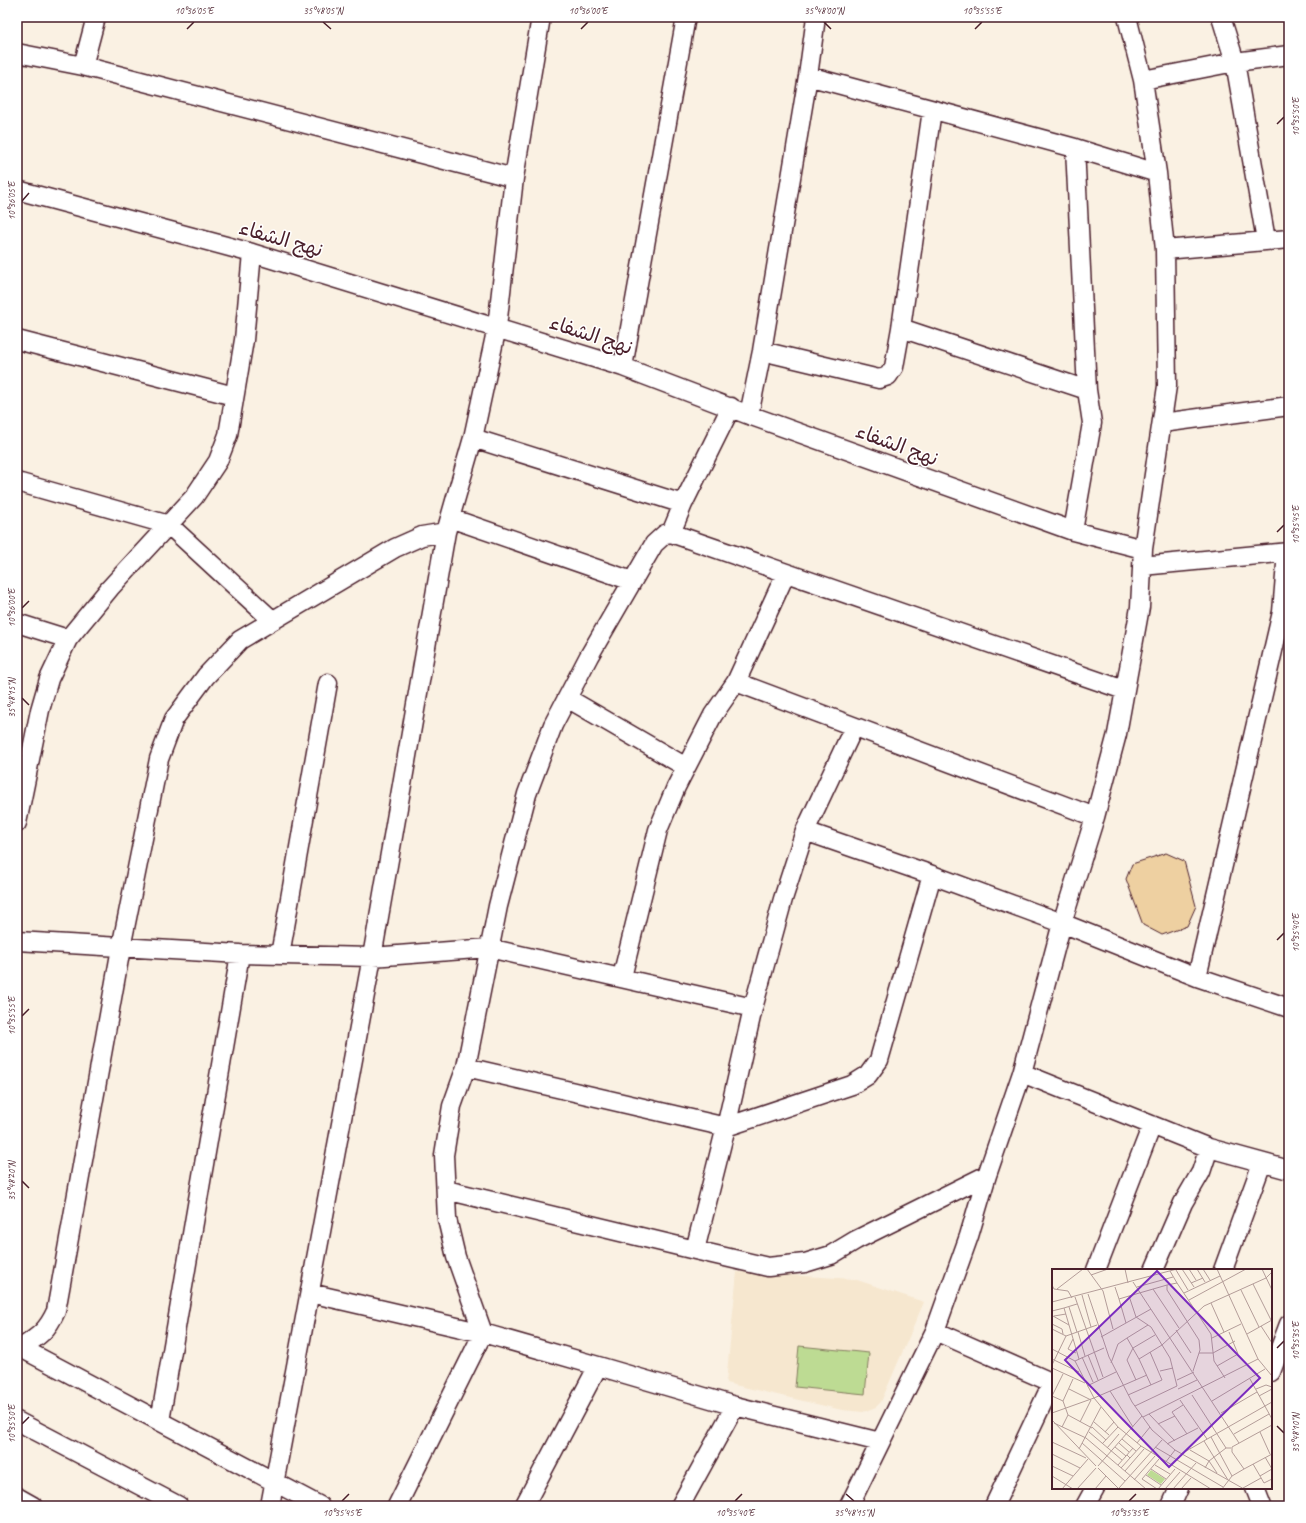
<svg xmlns="http://www.w3.org/2000/svg" width="1306" height="1523" font-family="Caveat,'Playpen Sans Arabic',sans-serif">
<rect width="100%" height="100%" fill="#faf1e3"/>
<filter id="ink" filterUnits="userSpaceOnUse"><feTurbulence type="fractalNoise" baseFrequency=".025" numOctaves="2"/><feDisplacementMap in="SourceGraphic" scale="8" xChannelSelector="R" yChannelSelector="G"/><feConvolveMatrix kernelMatrix="1 2 1 2 8 2 1 2 1" color-interpolation-filters="sRGB"/></filter>
<g filter="url(#ink)">
<path fill="#f6e7cf" d="M737,1272L854,1279L924,1302L881,1402L876,1407L863,1412L842,1410L726,1383Z"/>
<path fill="#bddb93" stroke="#847d5f" d="M799,1346L869,1353L865,1394L795,1387Z"/>
<path fill="#eed0a1" stroke="#4a1f2b" d="M1166,853L1184,861L1196,906L1187,926L1162,935L1143,925L1126,879L1132,864Z"/>
<g fill="none" stroke-linecap="round" stroke-linejoin="round">
<defs>
<path id="minor" d="M1221,17L1235,62L1266,240
M17,53L83,66L514,178
M83,66L96,17
M808,76L1075,148L1157,173
M1143,80L1235,62L1289,55
M17,190L252,253L623,367L749,415L1073,531L1143,549
M1165,250L1289,239
M901,328L1087,390
M17,340L234,396
M762,351L879,379L888,376L894,367L901,328L932,110
M623,367L686,17
M749,415L762,351L808,76L816,17
M1162,423L1289,406
M473,438L683,504
M17,482L169,525L272,620
M450,518L632,581
M1073,531L1092,423L1087,390L1075,148
M671,533L683,504L731,407
M1142,566L1289,552
M17,623L68,639
M736,682L786,573
M567,698L686,767
M17,823L40,710L49,679L68,639L110,588L194,497L218,461L228,435L244,340L252,253
M805,831L932,875L1062,923L1197,977L1289,1008
M17,941L240,954L372,957L489,948L753,1008L726,1127L695,1250L768,1267L805,1263L831,1255L856,1240L987,1175
M280,955L328,683
M622,977L658,830L676,787L713,715L736,682L1095,817
M1197,977L1282,612L1287,552
M753,1008L783,899L805,831L854,727
M466,1067L726,1127L852,1085L868,1075L879,1060L932,875
M1022,1073L1209,1148L1289,1170
M446,1190L695,1250
M1096,1270L1152,1125
M1154,1270L1183,1203L1201,1172L1209,1148
M1223,1270L1262,1163
M310,1293L483,1333L598,1366
M935,1331L1053,1383
M1271,1372L1289,1324
M17,1421L179,1506
M160,1421L240,954
M1255,1488L1262,1506
M17,1497L33,1506
M270,1506L372,957L446,532L473,438L497,327L514,178L541,17
M320,1506L21,1348C39,1336 47,1331 56,1311L121,948L159,759L174,719L206,676L240,640L395,548L422,536L446,532
M397,1506L483,1333L456,1257L447,1219L444,1155L452,1106L466,1067L498,906L527,794L553,725L589,656L654,544L665,534L671,533L1124,690
M524,1506L598,1366L735,1406L880,1442
M680,1506L735,1406
M849,1506L935,1331L969,1236L987,1175L1022,1073L1062,923L1095,817L1117,734L1140,607L1143,549L1167,386L1165,250L1157,173L1143,80L1127,17
M994,1506L1053,1381
M1085,1506L1095,1488
M1171,1506L1179,1488"/>
</defs>
<use href="#minor" stroke="#4a1f2b" stroke-width="21"/>
<use href="#minor" stroke="#fff" stroke-width="18"/>
</g>
</g>
<path fill="none" stroke="#4a1f2b" stroke-width="1.5" d="M323,22L331,29M824,22L831,29M187,29L194,22M581,29L588,22M975,29L982,22M1277,124L1284,117M22,201L29,193M1277,532L1284,525M22,608L29,601M22,698L29,705M1277,940L1284,933M22,1016L29,1009M22,1181L29,1188M1277,1348L1284,1341M22,1424L29,1417M1277,1426L1284,1433M846,1494L854,1501M342,1501L349,1494M735,1501L742,1494M1129,1501L1136,1494"/>
<g text-anchor="middle" dominant-baseline="central" stroke-width="3" stroke-linejoin="round" paint-order="stroke">
<g font-size="20" fill="#4a1f2b" stroke="#fff">
<text transform="translate(281 239) rotate(16)">نهج الشفاء</text>
<text transform="translate(591 335) rotate(18)">نهج الشفاء</text>
<text transform="translate(897 445) rotate(20)">نهج الشفاء</text>
</g>
</g>
<g transform="translate(1052 1269)">
<rect width="220" height="220" fill="#faf1e3"/>
<path d="M99,201L113,210L109,215L95,206Z" fill="#bddb93"/>
<path fill="none" stroke="#b49d99" stroke-width="1" d="M35,0L51,22L61,60M73,0L76,14M130,0L142,18M137,0L144,11M145,0L153,13M151,0L158,11M165,0L206,90L220,107M210,0L220,21M124,1L136,21M39,6L56,0M81,13L187,174M125,14L159,65L162,92L173,109M139,14L151,9M201,15L219,51M0,16L2,20L16,22L20,29M115,16L125,14L118,2M63,18L67,30M85,18L121,8M5,20L31,0M101,20L127,59M189,21L207,58M132,24L168,7M36,25L57,88L80,133L100,161L123,181L192,220M30,26L39,58M77,27L115,16V21L147,71L148,81L141,102M23,28L51,108M137,31L194,0M0,33L125,0M159,34L172,63M17,38L25,63M12,39L25,35M0,42L12,39L27,90M1,47L17,56M2,47L14,45M74,54L99,40M0,55L10,60L11,65M209,57L220,74M0,60L14,67L0,96M124,61L139,84M26,63L33,87M195,65L220,51M14,67L45,56M49,68L74,54L67,30L77,27L84,48L99,58L118,89L125,117L83,137M75,69L96,56M160,69L189,55M21,70L16,80L24,84M52,79L23,92L42,129L66,158L89,177L159,220M0,80L23,92M147,84H161L183,72M36,86L46,111M30,88L41,113M0,90L27,103M87,90L99,116M59,94L66,75L75,69L87,90L110,76L152,37L214,9L220,3M165,97L186,85L177,63M0,99L33,114M108,102L121,99M198,110L220,150M84,111L75,91L81,79L103,66M125,111L142,103M35,117L64,103M17,120L39,131L28,153M126,120L145,111M204,120L214,116L220,118M58,122L81,158M76,126L110,111L98,83M140,126L174,179M0,127L11,105M0,127L11,132M207,127L220,120M128,131L155,170M160,132L213,100M131,136L120,143L135,165M0,144L42,129L95,106M169,144L205,123M97,145L123,172M16,146L11,132L21,110M91,148L206,90M0,151L44,197M42,153L57,166M2,154L34,169L94,220M106,155L123,147M10,158L16,146L40,159M40,158L54,171M37,163L70,191M53,163L62,153M208,163L218,185M182,165L217,145M159,168L180,207M70,170L84,182M152,172L176,211M0,173L34,189M30,174L73,212M67,174L77,183M85,174L98,158M50,175L66,158M115,175L146,159M63,178L74,187M103,178L171,218M55,179L67,165M27,180L49,138M138,181L157,192L153,199M0,185L28,199M129,185L220,133M75,186L78,189L89,177M213,188L220,200M113,194L123,181M201,195L208,207M66,196L81,179M103,196L118,205M0,197L21,207M46,197L90,147M46,199L67,220M69,199L78,189M99,200L114,210M192,200L220,185M220,200L208,207L212,214L220,210M73,202L92,180M165,204L157,192L174,179H179M94,206L109,216M0,207L21,220M82,211L103,187M67,219L110,171M191,219L209,209M10,220L36,190M25,220L44,199M43,220L54,207M105,220L90,210L107,190M106,220L123,200M113,220L128,203M121,220L144,194M129,220L139,209M170,220L180,207L192,200L180,183V178L220,156"/>
<path fill="#7b2cbf" fill-opacity="0.15" stroke="#7b2cbf" stroke-width="2" d="M105,2L208,109L117,198L13,91Z"/>
<rect width="220" height="220" fill="none" stroke="#4a1f2b" stroke-width="2"/>
</g>
<rect width="1306" height="1523" fill="none" stroke="#fff" stroke-width="44"/>
<rect x="22" y="22" width="1262" height="1479" fill="none" stroke="#4a1f2b" stroke-width="1.5"/>
<g font-size="10" text-anchor="middle" fill="#4a1f2b">
<text x="194" y="14">10°36'05"E</text>
<text x="323" y="14">35°48'05"N</text>
<text x="588" y="14">10°36'00"E</text>
<text x="824" y="14">35°48'00"N</text>
<text x="982" y="14">10°35'55"E</text>
<text transform="translate(1295 117) rotate(-90)" y="4">10°35'50"E</text>
<text transform="translate(11 201) rotate(-90)" y="4">10°36'05"E</text>
<text transform="translate(1295 525) rotate(-90)" y="4">10°35'45"E</text>
<text transform="translate(11 608) rotate(-90)" y="4">10°36'00"E</text>
<text transform="translate(11 698) rotate(-90)" y="4">35°48'15"N</text>
<text transform="translate(1295 933) rotate(-90)" y="4">10°35'40"E</text>
<text transform="translate(11 1016) rotate(-90)" y="4">10°35'55"E</text>
<text transform="translate(11 1181) rotate(-90)" y="4">35°48'20"N</text>
<text transform="translate(1295 1341) rotate(-90)" y="4">10°35'35"E</text>
<text transform="translate(11 1424) rotate(-90)" y="4">10°35'50"E</text>
<text transform="translate(1295 1433) rotate(-90)" y="4">35°48'10"N</text>
<text x="342" y="1516">10°35'45"E</text>
<text x="735" y="1516">10°35'40"E</text>
<text x="854" y="1516">35°48'15"N</text>
<text x="1129" y="1516">10°35'35"E</text>
</g>
</svg>
